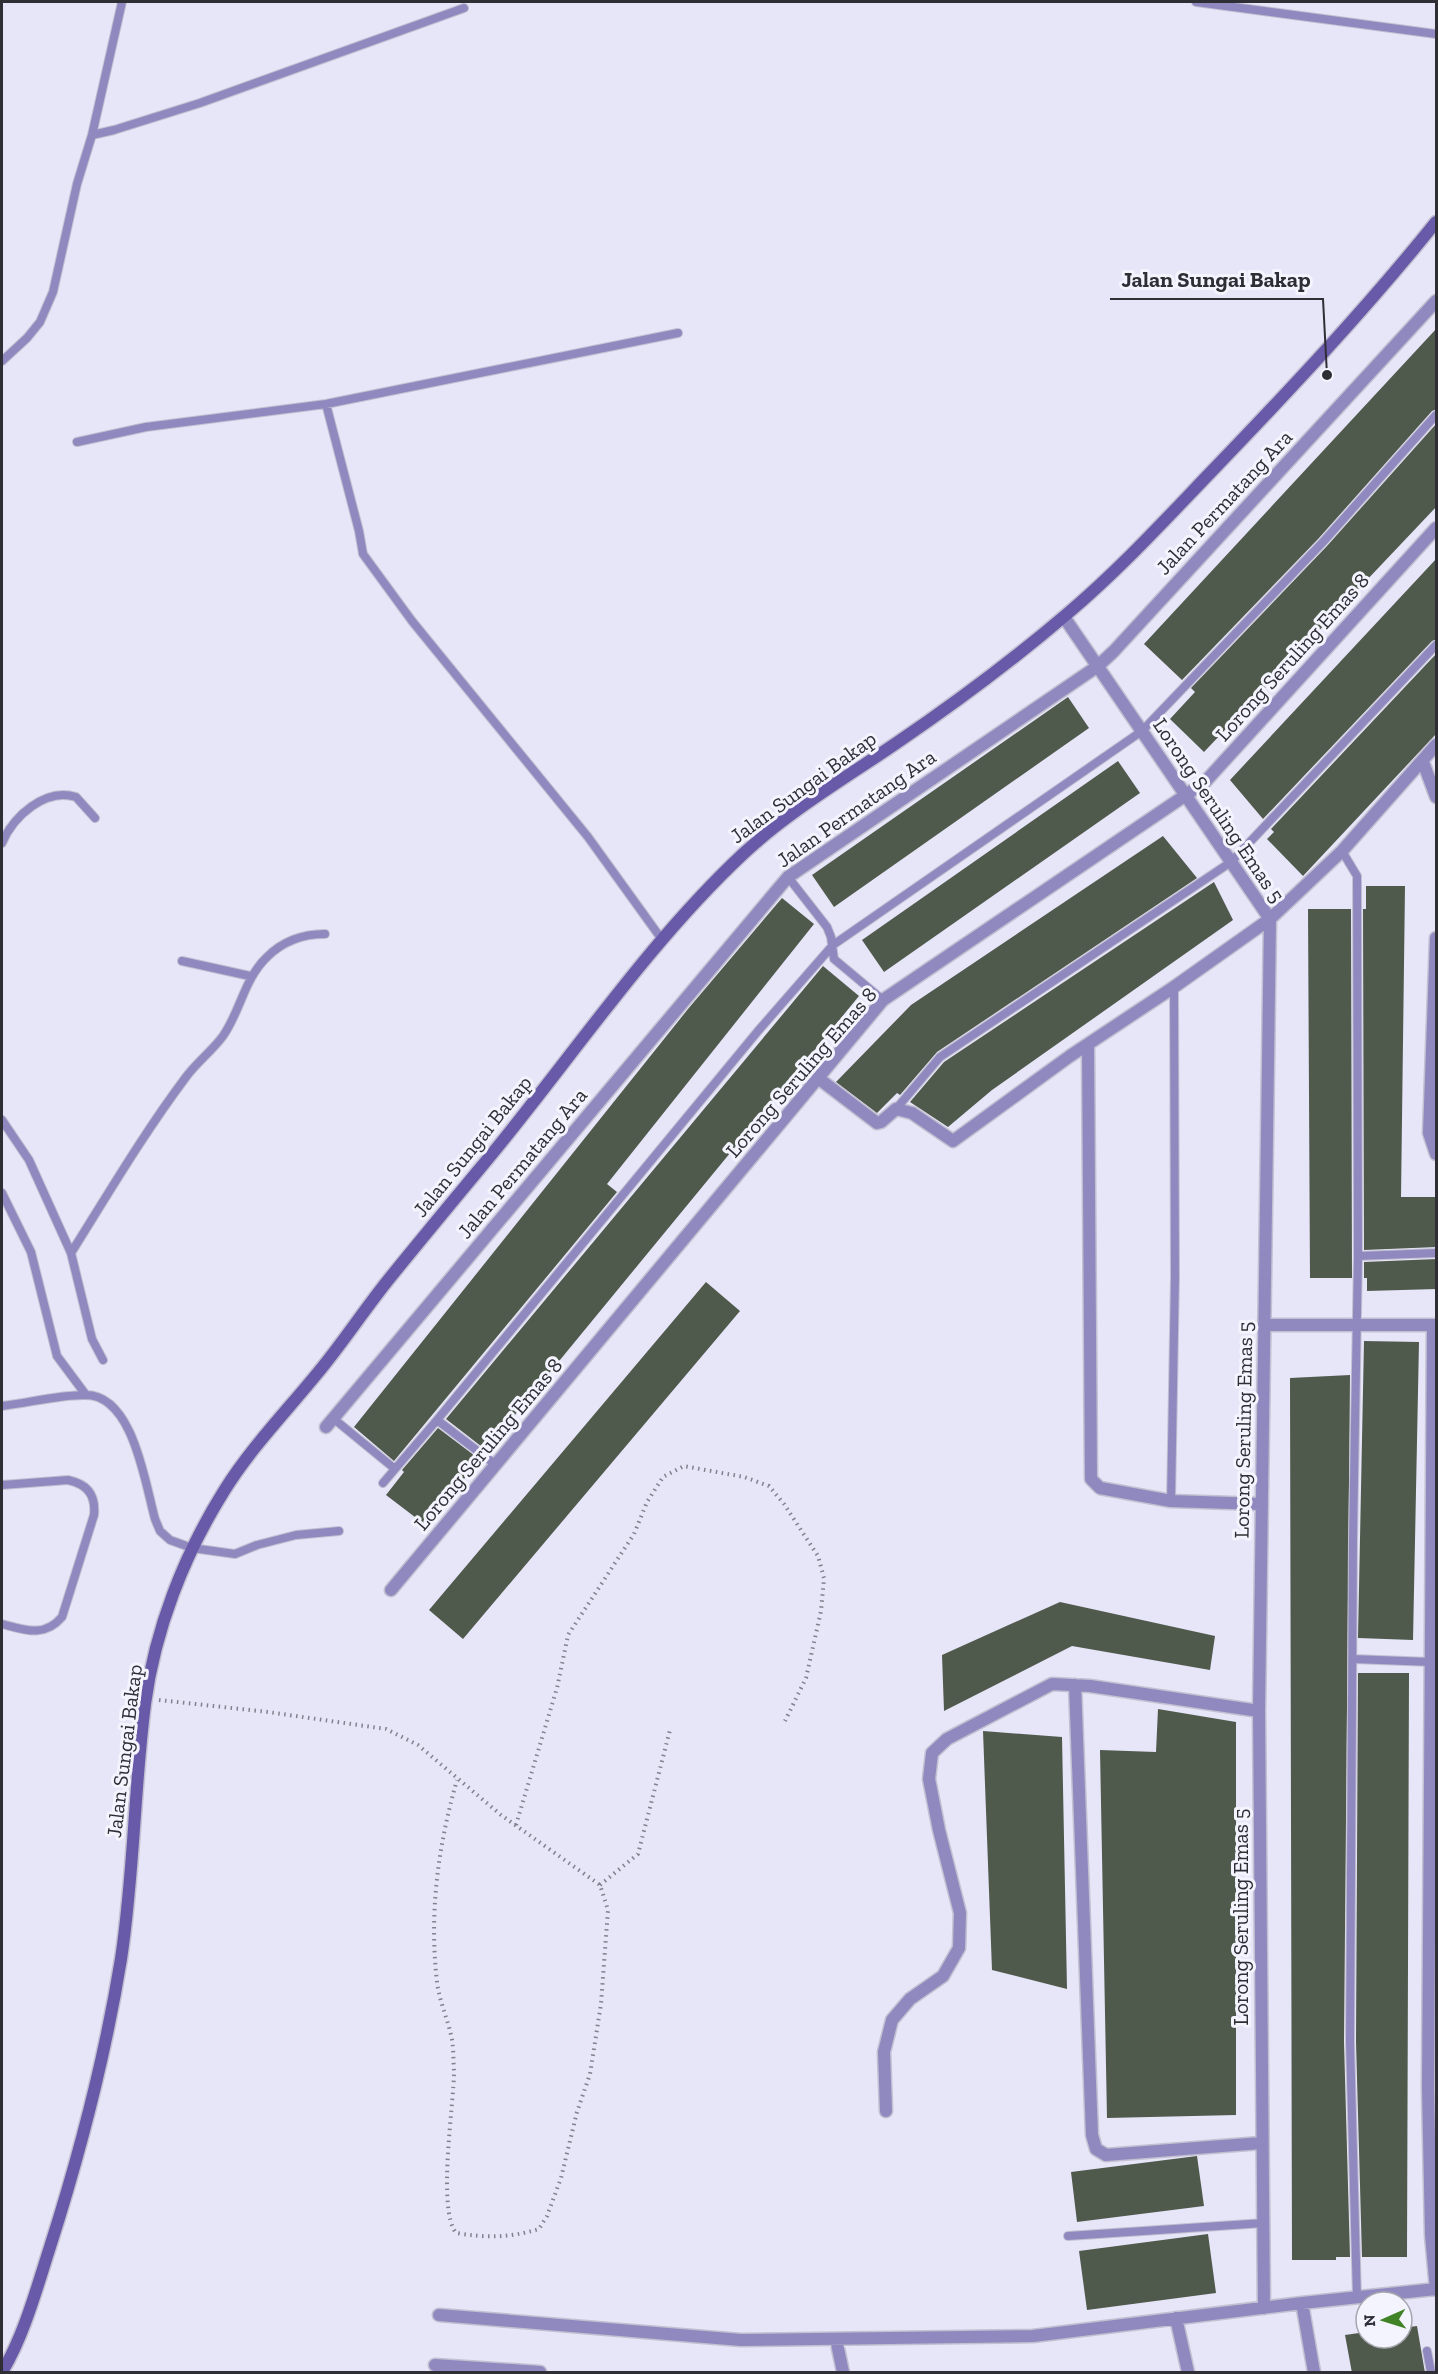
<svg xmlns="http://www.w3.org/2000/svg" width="1438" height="2374" font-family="'Zilla Slab',serif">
<rect width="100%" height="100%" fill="#e7e5f8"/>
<path fill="#4f5a4c" d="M1437,328V409L1432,411L1319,538L1182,680L1144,644Z
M1437,423V506L1204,752L1170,719L1195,692L1191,688L1327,546Z
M1437,558V639L1432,641L1263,819L1230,780Z
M1437,653V733L1303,876L1267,839L1274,832L1271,829Z
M1068,697L1089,728L834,907L812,875Z
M1118,761L1140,793L884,972L862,940Z
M1163,836L1197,878L937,1052L900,1095L897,1093L877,1113L836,1082L911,1005Z
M1214,882L1233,920L992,1090L948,1127L910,1102L944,1062Z
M1366,886H1405L1401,1197H1437V1247L1364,1250L1363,909H1366Z
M782,898L814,924L607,1184L617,1192L394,1461L354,1427L688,1009Z
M1308,909H1351L1352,1278H1310Z
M823,966L859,996L486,1450L446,1419Z
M1437,1259V1289L1367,1291V1278H1364V1262Z
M706,1282L740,1311L463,1639L429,1610Z
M1364,1341L1419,1342L1413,1640L1358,1638Z
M1350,1375L1344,2042L1350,2257H1336V2260H1292L1290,1378Z
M438,1428L479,1459L428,1527L386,1495L404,1472L402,1470Z
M1060,1602L1215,1636L1210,1670L1072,1646L944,1711L942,1655Z
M1358,1673H1409L1407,2257H1362L1356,2042Z
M1158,1709L1236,1722V2115L1107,2118L1100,1750L1156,1752Z
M983,1731L1062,1737L1067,1989L992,1970Z
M1197,2156L1204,2206L1077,2222L1071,2172Z
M1208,2234L1216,2293L1087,2310L1079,2251Z
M1417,2326L1425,2373H1352L1345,2335L1366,2332V2338H1402V2328Z"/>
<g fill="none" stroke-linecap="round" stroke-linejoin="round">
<defs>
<path id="lane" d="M1196,2L1436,34
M92,135L122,2
M2,361L27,338L40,322L53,292L77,184L92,135L114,130L200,103L464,8
M326,404L359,531L363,554L412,621L588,837L663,941
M77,442L146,427L326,404L678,333
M2,843C13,817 45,787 76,797L95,818
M1342,851L1357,876L1358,1256L1436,1253
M788,877L827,927L831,937L834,959L883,1000
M182,961L250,976
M896,1109L940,1057L1231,862L1436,645
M2,1120L29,1160L71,1253L92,1339L103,1360
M2,1193L31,1252L57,1356L86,1395
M71,1253C108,1194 144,1133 186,1077C197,1062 212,1051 223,1036C241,1010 244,979 267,957C283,941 303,934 325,934
M2,1406C29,1403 57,1395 85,1395C133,1394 145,1483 155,1519L160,1531L170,1540L192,1548L235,1554L257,1545L296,1535L339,1531
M334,1419L395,1469
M437,1420L496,1465
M383,1483L437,1420L758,1031L833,945L1142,731L1323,542L1436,415
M2,1485L68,1480C87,1484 96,1495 94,1515L62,1617C44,1638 25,1630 2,1624
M1171,1501L1175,1276L1174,987
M1353,1659L1431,1662
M1068,2236L1264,2223
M1357,2298L1350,2042L1353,1538L1358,1256
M1427,2351L1431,2372"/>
<path id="street" d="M1064,617L1270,919L1259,1711L1264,2308
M1423,762L1436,797
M1436,938L1429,1133L1436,1154
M1088,1044L1091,1479L1100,1488L1171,1501L1261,1504
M818,1078L877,1123L881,1122L896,1109L912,1113L953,1141L1070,1056L1174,987L1270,919L1342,851L1436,745
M1264,1325H1436
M1433,1325L1428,2088L1431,2235L1436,2290
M326,1427L788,877L1098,666L1114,651L1436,301
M391,1590L883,1000L1205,782L1436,528
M1075,1685L1092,2135L1096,2149L1106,2155L1261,2143
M886,2111L884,2052L892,2020L910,1999L943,1976L959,1948L960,1913L939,1830L929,1779L932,1753L947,1739L1052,1684L1090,1686L1259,1711
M1302,2303L1314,2372
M439,2315L741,2340L1033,2336L1302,2303L1436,2289
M1176,2318L1188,2372
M836,2339L843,2372
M435,2365L540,2372"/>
<path id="secondary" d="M2,2372C24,2336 37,2287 50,2247C80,2153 105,2057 121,1959C134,1875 134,1789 145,1704C155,1629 184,1555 224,1491C250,1449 284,1414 316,1375C342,1344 364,1310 389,1279C423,1237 458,1195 492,1154C574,1054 649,942 743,854C788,812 844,779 895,744C954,704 1013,660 1067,614C1119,570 1164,521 1211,472C1289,391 1366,309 1436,222"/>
</defs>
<use href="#lane" stroke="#c2c0d1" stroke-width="10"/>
<use href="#street" stroke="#c2c0d1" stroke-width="15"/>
<use href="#secondary" stroke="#c2c0d1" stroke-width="15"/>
<path stroke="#82818d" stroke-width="4" stroke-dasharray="1.5 4.5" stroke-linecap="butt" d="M159,1700L268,1712L386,1729L418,1745L501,1815L600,1885L608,1910L601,2004L590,2074L577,2112L561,2178L547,2216L539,2229C509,2238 487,2238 456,2233C437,2208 454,2105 454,2071C453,2059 454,2046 451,2035C447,2017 439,2000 437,1982C429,1913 438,1846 457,1780
M516,1825L557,1688L568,1635L634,1534L647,1502L663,1477L684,1466L744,1477L769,1486L784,1504L818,1556L824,1578L821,1611L806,1678L785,1721
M600,1885L638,1854L670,1730"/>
<use href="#lane" stroke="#9089bf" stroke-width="8"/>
<use href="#street" stroke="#9089bf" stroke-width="12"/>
<use href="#secondary" stroke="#685aa8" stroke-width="12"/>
</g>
<g text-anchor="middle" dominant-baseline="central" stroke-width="6" stroke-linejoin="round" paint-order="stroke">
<g font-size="21" fill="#2f2e35" stroke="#f4f4ff">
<text transform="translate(1224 502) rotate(-47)">Jalan Permatang Ara</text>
<text transform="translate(1292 657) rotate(-48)">Lorong Seruling Emas 8</text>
<text transform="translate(803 787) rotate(-36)">Jalan Sungai Bakap</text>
<text transform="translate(856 808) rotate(-35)">Jalan Permatang Ara</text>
<text transform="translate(1219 810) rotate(56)">Lorong Seruling Emas 5</text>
<text transform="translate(801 1072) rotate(-49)">Lorong Seruling Emas 8</text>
<text transform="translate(472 1146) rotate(-51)">Jalan Sungai Bakap</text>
<text transform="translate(522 1163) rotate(-50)">Jalan Permatang Ara</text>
<text transform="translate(1243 1430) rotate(-89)">Lorong Seruling Emas 5</text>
<text transform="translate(488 1444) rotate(-50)">Lorong Seruling Emas 8</text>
<text transform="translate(124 1751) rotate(-83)">Jalan Sungai Bakap</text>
<text transform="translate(1240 1917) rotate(-90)">Lorong Seruling Emas 5</text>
</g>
</g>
<path fill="none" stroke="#2f2e35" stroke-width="2" d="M1327 375L1323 299H1110"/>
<circle fill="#2f2e35" stroke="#f4f4ff" stroke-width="2" cx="1327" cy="375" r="6"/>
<g font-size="22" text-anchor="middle" font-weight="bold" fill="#2f2e35" stroke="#f4f4ff" stroke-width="6" stroke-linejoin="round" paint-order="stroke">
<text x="1216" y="287">Jalan Sungai Bakap</text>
</g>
<rect width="1438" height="2374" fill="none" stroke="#2f2e35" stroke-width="6"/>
<g transform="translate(1384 2320) rotate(267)"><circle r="28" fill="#f4f4ff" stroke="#a5a5ae" stroke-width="1.5"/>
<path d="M0-4.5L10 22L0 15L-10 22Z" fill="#408326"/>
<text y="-9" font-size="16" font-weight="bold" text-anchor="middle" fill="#2f2e35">N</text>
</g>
</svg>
